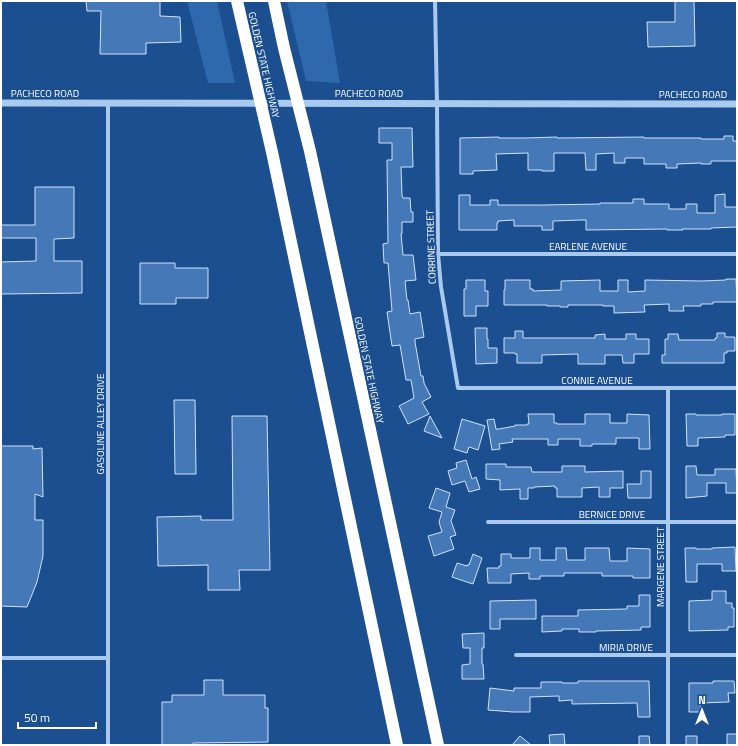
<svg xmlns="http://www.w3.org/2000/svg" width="738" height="746" font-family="'Titillium Web',sans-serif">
<rect width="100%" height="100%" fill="#1b4f8f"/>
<path fill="#2e69ad" d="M187,1H217L235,83H208Z
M287,1H326L340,83L306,81Z"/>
<path fill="#4478b7" stroke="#cfe3fa" d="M86,1H160V16L180,17L181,42L146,43V54H100L101,11H87Z
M675,1H694L695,46L648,47L647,22H675Z
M379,128H412L413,167H401L402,195L403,198H410L411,212H413V222H402V234H401L403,255H413L416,280L405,281L407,300H408L410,314L420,312L424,337L415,339V342L421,376H423L424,383L431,397L422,402L429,414L408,424L399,406L414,398L411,380H406L400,345L392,346L387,312L392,311L388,263H384L383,244L388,243L387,160H392V143H379Z
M724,136H733V141H737V161H711V164H701V163L677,164V168H666V164H644V158H625V163H614V153L596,154V170H586L585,153H554V171H542V170H528V153L496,154L497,170L473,171V174H460V138L499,137V138H525L557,137V138L644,137V138H701V139H724Z
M35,187H74V238L54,239V261H82V293L1,294V262L36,261V238H1V225H35Z
M725,194V207H737V227L711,228V229H682L683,230H667V229L586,230V220H582L553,221V230H542V226H514V220L498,221V223H497V230H459V195H470V205H490V200H498V205H543L600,204V203H633V199H644V204H669V209H686V204H697V213H715V195Z
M140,263H175V268H208V298H176V304H140Z
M726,279H736L737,302H713V304H701V306H683L684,311H669V304L644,305L645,312L614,313V306H603V305H568V307H560V306H547V305H504V290H505V280H530V289H533V291L561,290V281L600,280V291H618V280H628V292L645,291V280L702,281L726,280Z
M466,280H485V291H488V306H476V316H464V289H466Z
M475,328H487V339H488V348H497V363L476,364Z
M515,331H523V338H595V335L605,334V339H626V334H636V339H649V354H634V363H623L622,355H605V364H578V354L542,355V363H517V354H515V353H504V338H515Z
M717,333H725V337H735V351H727V353H724V363H662V355H665V339H668V334H678L679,340H715V338H717Z
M174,400H195L196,474H175Z
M528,414H554V423H557V424H585V414H610V423H627V414L649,415L650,449H639V438H616V444H592V446H580V439H558V445H548V439H512L513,442L499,444L500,449L492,450L487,420L494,419L496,429H499L515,426V425H527V424H529Z
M686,414H696V415H722V414H735V435H725V437L698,438V446H687Z
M232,416H267L270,570H239L240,590H208V565L158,566L157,517L201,516V520H233Z
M430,416L442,438L424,431Z
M462,419L485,426L478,450L469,447L467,453L454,449Z
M1,446H33V449L42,448L43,497L35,494V520H43V556L37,582L27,607L1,606Z
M466,460L472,479L476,477L480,489L469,492L465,481L452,485L448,471L457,468L456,463Z
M486,464H506V467H531L532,472H562V466H585V472L623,471V488H610V497H599V487L582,488V497H557V488H555V486L534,487V488H528V499H520V489L500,490V480L486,479Z
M686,466H696L697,475H715V469H736L737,493H726V483H707V496L686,498Z
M641,471H651V498H628L627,484H641Z
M436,488L450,493L446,507L455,510L451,521L456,535L450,537L454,549L434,556L428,536L442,532L439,522L442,512L429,508Z
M735,547L736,571H722V564H697V582H686L685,548H696V549H712V548Z
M530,548H540V560H556V548H566L567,560H585V548H609L610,561H627V548L650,549V578H633V576H602V573H564V576H540V579H529V573L511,574V583H488L487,568H499V566H501V554H511V558H530Z
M473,554L482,558L473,584L452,577L457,563L467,566V565H469Z
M712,591H726V603H732V608H734V627H728V630L689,631V601L712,600Z
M639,595H650V627H641V630L596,631V632H579V629H562V631L542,632V616H578V610L627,609V606H639Z
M536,600V619H500V629H490V601Z
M484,633V648H482V664H483L484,679H462V665L470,664V648H463L462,634Z
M204,680H223V695H265V708H268V742L193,743V745H162V702H172V695H204Z
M578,681H649L650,717H638L637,703L572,704V700L559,701V696L530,697V712H513L488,710L490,688L514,691V688H541V682H562V683H578Z
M713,681H734L735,693H728L729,702L700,703L701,712H689V683H713Z
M564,734L565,745H550L549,735Z
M727,734H737V745H727Z
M520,736L531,745H512Z
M639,736H649L650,745H639Z
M686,736H697V745H686Z"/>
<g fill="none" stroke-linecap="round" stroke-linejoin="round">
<path stroke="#a9c9ee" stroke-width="4" d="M435,1L437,104L438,254L441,287L458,388H737
M108,103V745
M438,254H737
M668,388V745
M488,522H737
M516,655H737
M1,658H108"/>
<path stroke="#a9c9ee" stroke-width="7" d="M1,103L737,104"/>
<path stroke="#fff" stroke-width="12" d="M237,1L272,152L397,745
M274,1L284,48L310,151L438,745"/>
</g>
<g text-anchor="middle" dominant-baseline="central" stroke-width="4" stroke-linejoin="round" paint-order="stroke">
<g font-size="10" fill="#fff" stroke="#1b4f8f">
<text transform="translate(264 65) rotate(77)">GOLDEN STATE HIGHWAY</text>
<text x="45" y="93">PACHECO ROAD</text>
<text x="369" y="93">PACHECO ROAD</text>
<text x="693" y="94">PACHECO ROAD</text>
<text x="588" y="246">EARLENE AVENUE</text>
<text transform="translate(431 247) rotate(-92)">CORRINE STREET</text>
<text transform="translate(369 370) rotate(78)">GOLDEN STATE HIGHWAY</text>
<text x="597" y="380">CONNIE AVENUE</text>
<text transform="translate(100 424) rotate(-90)">GASOLINE ALLEY DRIVE</text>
<text x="612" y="514">BERNICE DRIVE</text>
<text transform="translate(660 567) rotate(-90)">MARGENE STREET</text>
<text x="626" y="647">MIRIA DRIVE</text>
</g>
</g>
<rect width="738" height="746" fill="none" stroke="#ffffff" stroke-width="4"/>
<g transform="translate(702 710)" stroke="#1b4f8f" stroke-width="3" paint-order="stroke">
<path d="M0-3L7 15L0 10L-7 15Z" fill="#ffffff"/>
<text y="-6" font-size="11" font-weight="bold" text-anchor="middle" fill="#ffffff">N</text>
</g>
<path d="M18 722v6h78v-6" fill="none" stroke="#ffffff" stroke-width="2"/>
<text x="24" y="722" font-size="12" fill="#ffffff" stroke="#1b4f8f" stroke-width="3" paint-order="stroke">50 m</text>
</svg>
